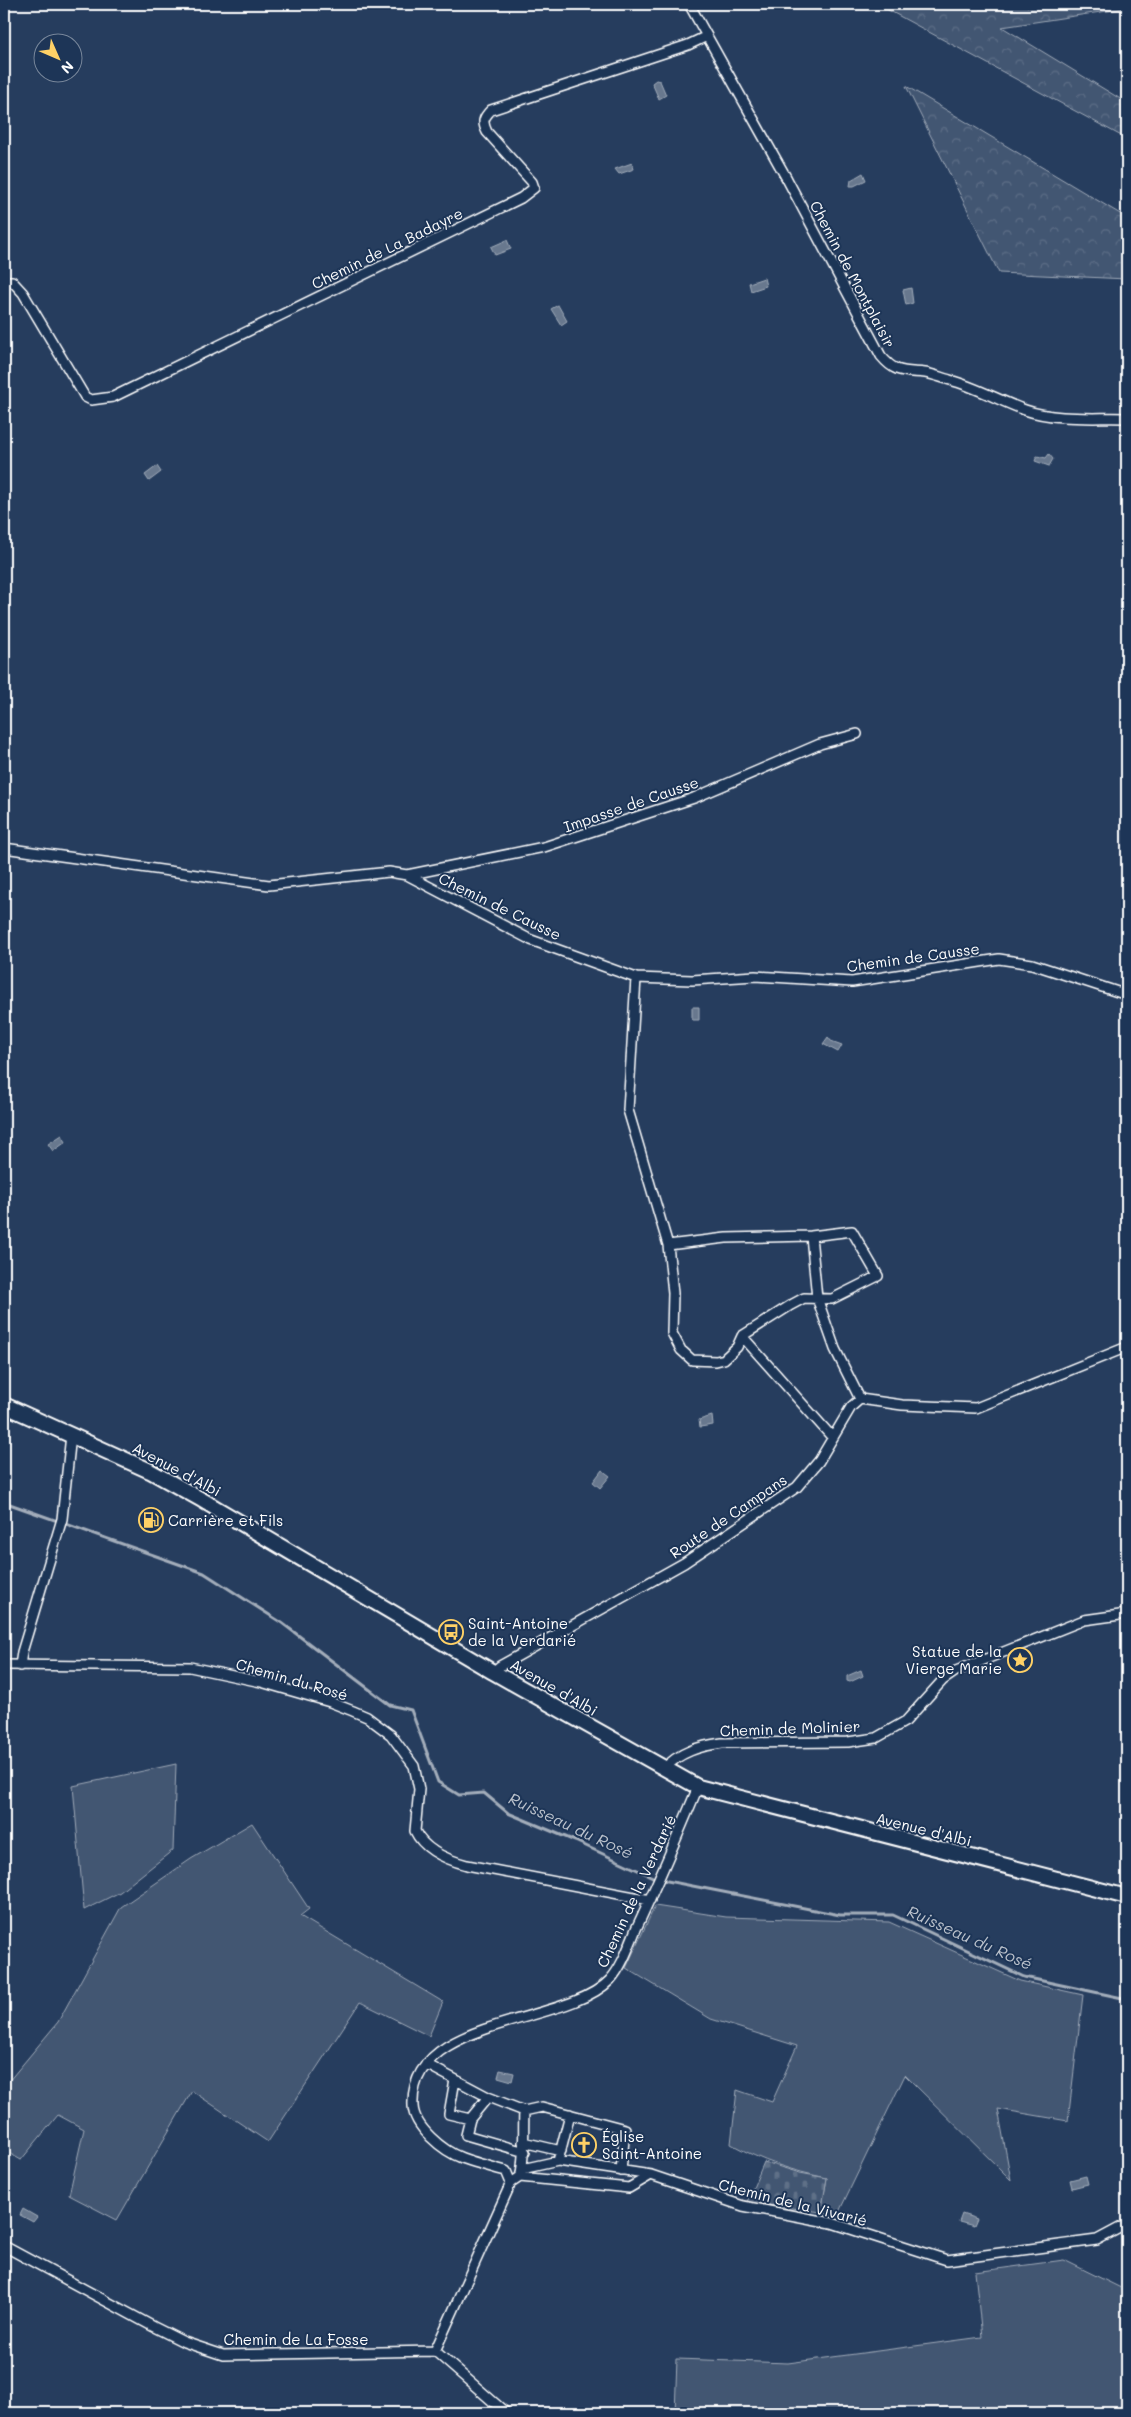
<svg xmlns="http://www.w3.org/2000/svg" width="1131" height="2417" font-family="Mali,sans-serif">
<defs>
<pattern id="forest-crowns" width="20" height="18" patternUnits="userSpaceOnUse" patternTransform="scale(1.25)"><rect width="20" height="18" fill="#425672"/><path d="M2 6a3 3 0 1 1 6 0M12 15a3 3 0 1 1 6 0" fill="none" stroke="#5e6f87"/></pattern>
<pattern id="cemetery-stones" width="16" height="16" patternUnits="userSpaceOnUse" patternTransform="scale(1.25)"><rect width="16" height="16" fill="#425672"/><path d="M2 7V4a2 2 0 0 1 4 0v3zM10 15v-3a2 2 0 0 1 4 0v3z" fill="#5e6f87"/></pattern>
</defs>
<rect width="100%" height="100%" fill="#263d5e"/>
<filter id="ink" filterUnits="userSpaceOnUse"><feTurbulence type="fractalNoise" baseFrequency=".02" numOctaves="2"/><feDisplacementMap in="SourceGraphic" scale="10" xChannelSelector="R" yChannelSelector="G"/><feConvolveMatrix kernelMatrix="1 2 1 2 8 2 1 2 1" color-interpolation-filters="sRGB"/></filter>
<g filter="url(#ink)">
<path fill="#425672" stroke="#a0aab8" d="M176,1764L173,1850L120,1892L84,1910L73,1786Z
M252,1823L309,1909L300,1916L443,2002L429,2036L360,2002L268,2142L192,2091L117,2220L69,2195L84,2129L58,2115L21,2160L4,2150V2091L8,2082L58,2022L121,1907L191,1859Z
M655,1906L726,1917L889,1922L1020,1981L1083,1995L1068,2121L998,2109L1011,2180L905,2075L837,2216L821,2212L827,2178C792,2171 762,2161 731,2144L737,2090L772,2102L797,2046L711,2019L626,1968Z
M1064,2260L1127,2291V2413H675L677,2359L788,2363L982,2337L975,2272Z"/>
<path fill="url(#forest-crowns)" stroke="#a0aab8" d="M877,4H1127V8L1002,27L1127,103V139Z
M906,86L1127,218V279L999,273Z"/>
<path fill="url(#cemetery-stones)" stroke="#a0aab8" d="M764,2162L800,2173L827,2178L821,2212L747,2202Z"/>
<path fill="#67788e" stroke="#a4aebb" d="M656,80L660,81L666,95L659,99L652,83Z
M632,163L634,169L619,174L615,169Z
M863,173L866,180L854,186H850L851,180Z
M507,240L511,249L495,255L491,247Z
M764,278L766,286L751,291L749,283Z
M911,288L913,303L906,305L903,290Z
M558,305L567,321L561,325L551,309Z
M1049,454L1053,459L1049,466L1035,461L1037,456L1046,458Z
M157,466L161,472L149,481L145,475Z
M692,1007H699V1020H692Z
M828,1037L831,1041L842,1045L838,1052L823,1044Z
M62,1135L66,1142L53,1151L48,1144Z
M712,1416L713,1425L700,1427L699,1420Z
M602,1470L610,1476L600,1488L593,1482Z
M861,1670L863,1676L850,1682L847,1681V1676Z
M500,2070L514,2073L512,2081L498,2077Z
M1086,2176L1088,2184L1072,2188L1070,2180Z
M23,2209L37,2217L33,2222L20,2215Z
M962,2214L977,2219L974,2226L959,2222Z"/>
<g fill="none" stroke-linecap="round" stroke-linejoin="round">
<path stroke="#a4aebb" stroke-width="3" d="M4,1502L204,1573L282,1623L390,1705L411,1710L438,1782L459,1795L484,1793L508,1813L575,1841L657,1879L840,1915H893L1024,1977L1127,1999"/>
<defs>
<path id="minor" d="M689,4L787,179L881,356C896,374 904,371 925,373C933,374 942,378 950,380C976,387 1000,401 1025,410C1057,421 1094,417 1127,418
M4,281H12L23,293L85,397L91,400L113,397L521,198L534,188L532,182L487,132C482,122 483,118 491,110L688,45L707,36
M4,848L269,885L389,872L407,875L531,940L636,978L692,980L755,976L852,982L999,959L1032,964L1127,995
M407,875L544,847L694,798L820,744L857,734
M636,978L628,1110L668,1245L673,1293L672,1333L681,1350L692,1360L716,1361L724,1359L737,1347L742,1336L791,1305L804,1298L832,1299L878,1276L852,1231L811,1236L726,1238L668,1245
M811,1236L817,1298L835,1349L860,1399
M742,1336L832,1437
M4,1665L190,1667L261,1682L330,1702L353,1711L367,1717L391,1735L414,1766L419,1789L415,1831C424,1850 448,1860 467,1865L650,1900
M20,1666L22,1652L62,1519L71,1435
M493,1672L500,1666L684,1563L797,1487L819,1461L851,1407L860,1399L902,1405L976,1408L1127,1347
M664,1769C679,1752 700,1746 722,1743L848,1742L876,1738L906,1721L943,1680L956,1671L1084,1620L1127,1614
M426,2064L488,2097L524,2111L542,2107L625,2129L621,2171
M455,2080L449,2114L470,2119
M488,2097L470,2119L466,2135L525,2152
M523,2142L561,2151
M558,2161L570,2114
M522,2169L558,2161L651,2175
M521,2173C525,2152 523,2132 524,2111
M511,2183L520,2177L629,2188L651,2175L743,2206L832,2223L947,2260L1097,2240L1127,2224
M4,2246L154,2327L184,2342L223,2355L435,2351
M435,2351L511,2183L506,2171C491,2167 476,2163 462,2158C443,2151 414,2127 413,2106C409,2015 565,2027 610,1980C622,1967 629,1946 636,1929C658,1882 678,1835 698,1787
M435,2351L506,2413"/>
<path id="primary" d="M4,1405L150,1471L202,1500L493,1672L698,1787L1127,1897"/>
</defs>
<use href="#minor" stroke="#fff" stroke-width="12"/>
<use href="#primary" stroke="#fff" stroke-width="18"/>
<use href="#minor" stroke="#1d3557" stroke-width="9"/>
<use href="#primary" stroke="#1d3557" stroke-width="14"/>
</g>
</g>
<defs>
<symbol id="fuel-ring" viewBox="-11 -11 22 22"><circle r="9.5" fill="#1d3557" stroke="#ffd166" stroke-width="1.5"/><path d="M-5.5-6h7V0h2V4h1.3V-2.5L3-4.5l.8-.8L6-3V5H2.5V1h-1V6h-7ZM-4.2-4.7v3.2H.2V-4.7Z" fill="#ffd166"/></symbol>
<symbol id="bus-ring" viewBox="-11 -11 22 22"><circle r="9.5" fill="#1d3557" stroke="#ffd166" stroke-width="1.5"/><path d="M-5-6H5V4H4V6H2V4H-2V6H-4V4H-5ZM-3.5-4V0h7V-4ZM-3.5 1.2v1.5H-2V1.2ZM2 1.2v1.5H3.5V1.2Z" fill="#ffd166"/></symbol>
<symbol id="sight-ring" viewBox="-11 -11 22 22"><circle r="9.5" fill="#1d3557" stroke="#ffd166" stroke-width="1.5"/><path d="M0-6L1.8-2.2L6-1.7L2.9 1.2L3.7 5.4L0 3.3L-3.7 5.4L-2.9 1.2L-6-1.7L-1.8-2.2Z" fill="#ffd166"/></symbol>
<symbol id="church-ring" viewBox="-11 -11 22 22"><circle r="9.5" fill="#1d3557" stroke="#ffd166" stroke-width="1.5"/><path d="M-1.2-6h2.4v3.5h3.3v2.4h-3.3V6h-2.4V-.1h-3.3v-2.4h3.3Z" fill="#ffd166"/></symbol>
</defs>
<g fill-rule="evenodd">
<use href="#fuel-ring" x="137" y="1506" width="28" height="28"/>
<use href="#bus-ring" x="437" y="1618" width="28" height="28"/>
<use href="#sight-ring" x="1006" y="1646" width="28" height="28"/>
<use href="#church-ring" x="570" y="2131" width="28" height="28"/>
</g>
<g text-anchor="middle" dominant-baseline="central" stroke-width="4" stroke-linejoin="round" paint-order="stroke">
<g font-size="15" fill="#fff" stroke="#1d3557">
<text transform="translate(387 248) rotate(-26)">Chemin de La Badayre</text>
<text transform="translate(853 274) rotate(62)">Chemin de Montplaisir</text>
<text transform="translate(631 804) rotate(-19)">Impasse de Causse</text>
<text transform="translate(500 906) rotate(26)">Chemin de Causse</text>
<text transform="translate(913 957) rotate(-8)">Chemin de Causse</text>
<text transform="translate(177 1469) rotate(28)">Avenue d'Albi</text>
<text transform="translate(728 1516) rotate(-34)">Route de Campans</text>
<text transform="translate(292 1679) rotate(16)">Chemin du Rosé</text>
<text transform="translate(554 1687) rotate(30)">Avenue d'Albi</text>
<text transform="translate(790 1728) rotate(-2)">Chemin de Molinier</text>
<text transform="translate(924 1829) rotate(14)">Avenue d'Albi</text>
<text transform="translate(636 1891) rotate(-65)">Chemin de la Verdarié</text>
<text transform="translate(793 2202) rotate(14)">Chemin de la Vivarié</text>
<text x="296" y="2339">Chemin de La Fosse</text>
</g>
<g font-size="15" fill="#fff" stroke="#1d3557" text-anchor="start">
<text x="168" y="1520">Carrière et Fils</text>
<text x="468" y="1623">Saint-Antoine<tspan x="468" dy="17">de la Verdarié</tspan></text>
<text x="1002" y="1651" text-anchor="end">Statue de la<tspan x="1002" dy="17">Vierge Marie</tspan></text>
<text x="602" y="2136">Église<tspan x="602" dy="17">Saint-Antoine</tspan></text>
</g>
<g font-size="16" font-style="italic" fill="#bbc2cc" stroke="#1d3557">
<text transform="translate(571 1825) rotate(25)">Ruisseau du Rosé</text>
<text transform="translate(970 1937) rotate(24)">Ruisseau du Rosé</text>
</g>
</g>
<rect width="1131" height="2417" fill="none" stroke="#1d3557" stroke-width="20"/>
<rect x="10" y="10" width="1111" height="2397" fill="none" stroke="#fff" stroke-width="2" filter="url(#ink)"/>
<g transform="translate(58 58) rotate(135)"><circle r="24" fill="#1d3557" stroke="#77869a"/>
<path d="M0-4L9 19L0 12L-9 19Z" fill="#ffd166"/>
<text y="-8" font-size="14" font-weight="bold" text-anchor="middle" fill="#ffffff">N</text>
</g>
</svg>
